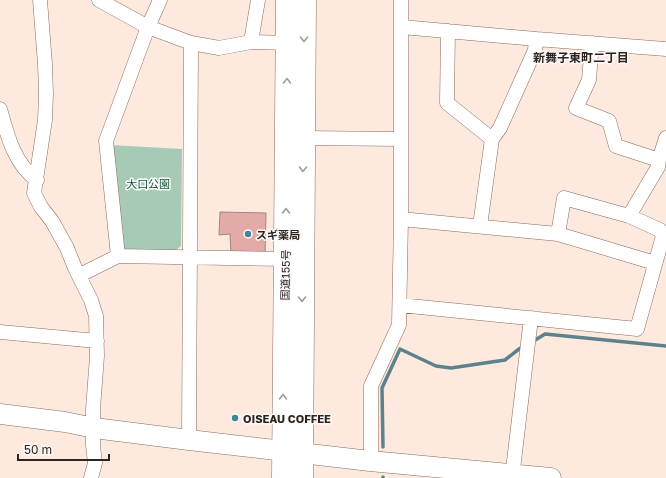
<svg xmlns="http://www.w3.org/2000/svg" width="666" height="478" font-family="'Golos Text','Noto Sans JP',sans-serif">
<rect width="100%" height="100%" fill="#fee9df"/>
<path fill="#a7cab7" d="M110,145L182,149L181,246L176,250H126L120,242Z"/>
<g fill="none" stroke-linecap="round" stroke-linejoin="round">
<path stroke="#5c828c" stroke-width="3.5" d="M532,342L545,334L666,346
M383,447L382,388L400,349L436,366L451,368L505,360L519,349L524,346
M383,478V477"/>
</g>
<path fill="#e2aba8" stroke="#a78381" d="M220,212L266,213L265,257L231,256L230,234L219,235Z"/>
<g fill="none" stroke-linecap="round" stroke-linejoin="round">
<defs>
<path id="street" d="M40,0L45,64L46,94L45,120L34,193L41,207L52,221L67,248L75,268L91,300L96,316L97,356L93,409V445L95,463L91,478
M99,0L148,27L191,43L219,48L251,42L288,43
M402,27L536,39L666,49
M448,31L447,103L492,139
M251,42L258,0
M592,43L589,80L576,108L609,121L616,146L659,160L666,138
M0,109C7,134 14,164 37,180
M304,138L401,139
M629,216L658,167L659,160
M401,219L558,234L655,263
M480,226L492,139L500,128L535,50L536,39
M558,234L564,198L629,216L660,230L663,236
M118,256L106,141L148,27L160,0
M80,275L118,256L286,259
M400,305L637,329L663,236H666
M0,332L97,341
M189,440L191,43
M370,461L371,451V386L399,325L401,219V0
M512,478L531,318"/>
<path id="secondary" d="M0,414L65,422L94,428L189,440L370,461L551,478"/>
<path id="highway" d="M283,478L287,0
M302,478L305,0"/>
</defs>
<use href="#street" stroke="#886b5c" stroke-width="15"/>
<use href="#secondary" stroke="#886b5c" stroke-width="21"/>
<use href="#highway" stroke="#886b5c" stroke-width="23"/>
<use href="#street" stroke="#fff" stroke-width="14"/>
<use href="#secondary" stroke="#fff" stroke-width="20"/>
<use href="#highway" stroke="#fff" stroke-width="22"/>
</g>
<defs><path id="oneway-chevron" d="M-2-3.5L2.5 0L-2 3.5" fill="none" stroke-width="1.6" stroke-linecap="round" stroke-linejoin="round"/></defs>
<g stroke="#a19c99">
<use href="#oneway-chevron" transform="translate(304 39) rotate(90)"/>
<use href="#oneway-chevron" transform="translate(287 81) rotate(-89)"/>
<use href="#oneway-chevron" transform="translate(303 169) rotate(91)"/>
<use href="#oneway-chevron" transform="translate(286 211) rotate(-90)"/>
<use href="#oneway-chevron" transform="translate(302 299) rotate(90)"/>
<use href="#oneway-chevron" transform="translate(283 397) rotate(-90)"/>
</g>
<g fill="#448597" stroke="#fbfbfb" stroke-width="1.5">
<circle cx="248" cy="234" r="4"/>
<circle cx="235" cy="418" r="4"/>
</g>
<g text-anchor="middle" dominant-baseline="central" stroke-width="3" stroke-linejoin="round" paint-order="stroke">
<g font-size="11" fill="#145339" stroke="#fbfbfb">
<text x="148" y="183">大口公園</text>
</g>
<g font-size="11" font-weight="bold" fill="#2f231d" stroke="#fbfbfb" text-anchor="start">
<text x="256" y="234">スギ薬局</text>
<text x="243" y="418">OISEAU COFFEE</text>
</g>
<g font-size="11" fill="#2f231d" stroke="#fbfbfb">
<text transform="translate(285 275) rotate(-89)">国道155号</text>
</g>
<g font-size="12" font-weight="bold" fill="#2f231d" stroke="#fbfbfb">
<text x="581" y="57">新舞子東町二丁目</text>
</g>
</g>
<path d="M18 454v6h91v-6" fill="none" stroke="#2f231d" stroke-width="2"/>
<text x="24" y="454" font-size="12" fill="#2f231d" stroke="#fbfbfb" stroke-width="3" paint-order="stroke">50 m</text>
</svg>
